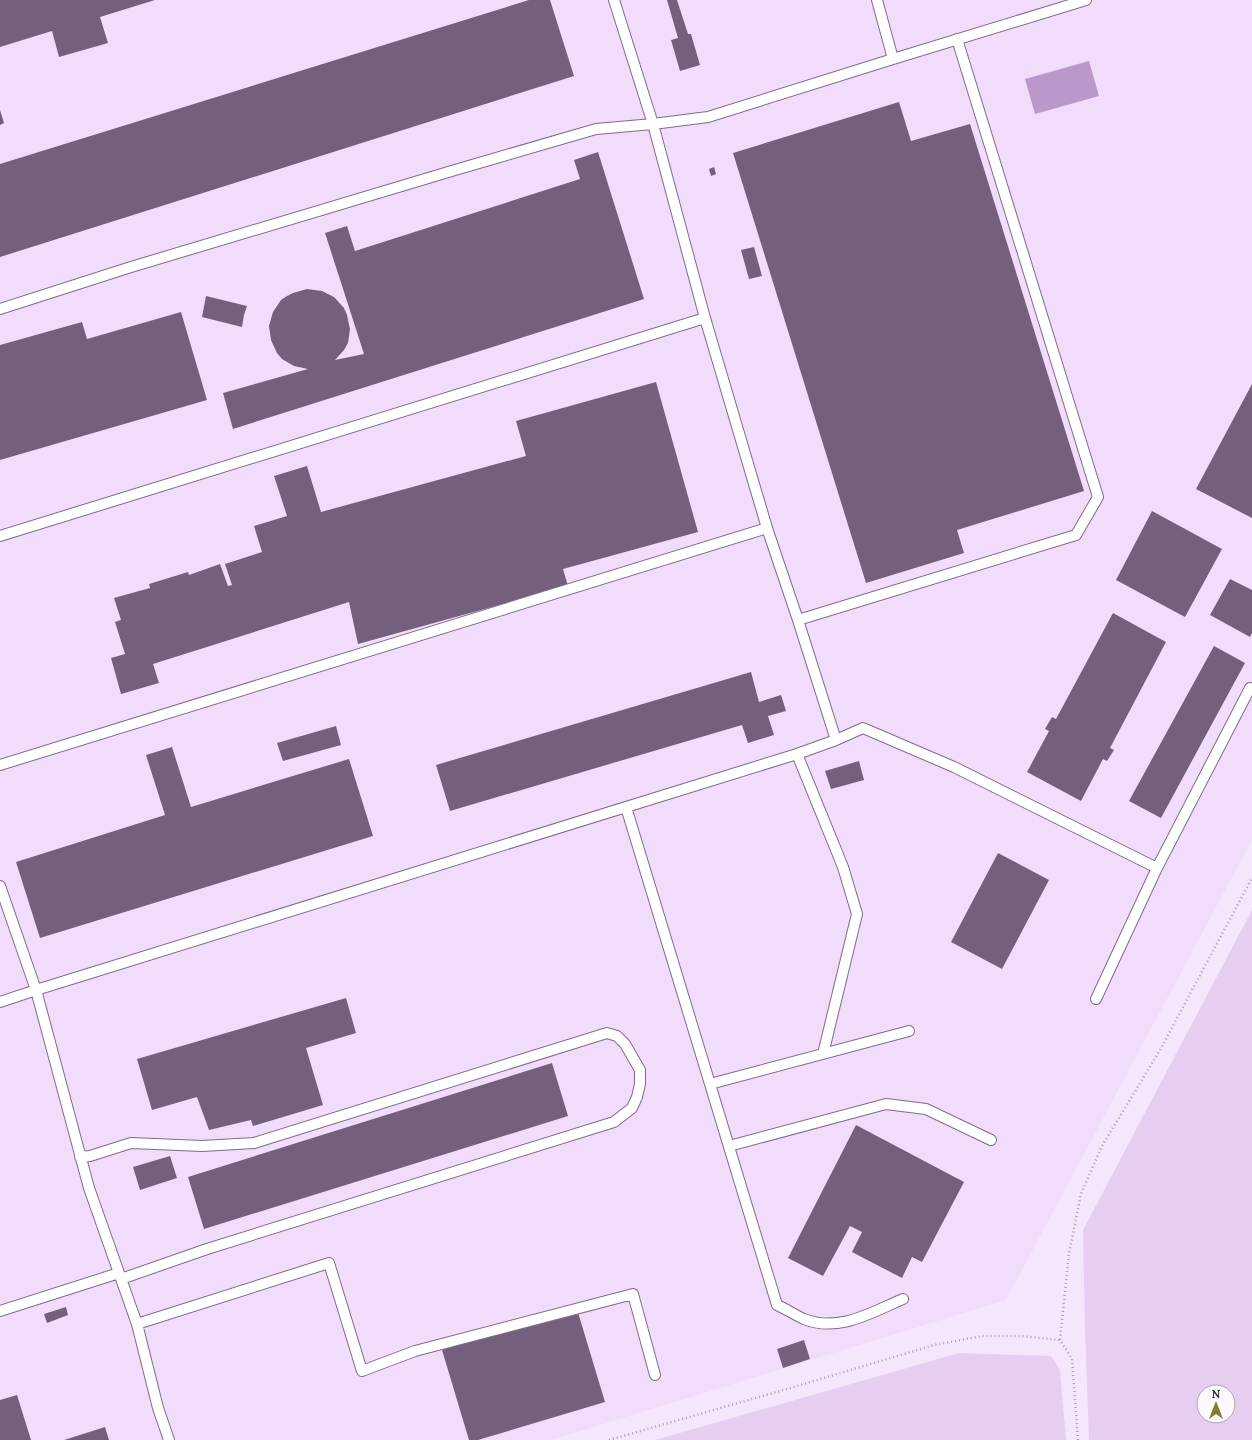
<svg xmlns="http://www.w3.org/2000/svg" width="1252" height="1440" font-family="Lora,serif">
<rect width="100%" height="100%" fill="#f5e7fb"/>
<path fill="#f2dcfb" d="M0,0H1252V840L1006,1300L551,1440H0Z"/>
<path fill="#e6cef1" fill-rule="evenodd" d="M1252,910V1440H1089L1085,1330L1083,1230ZM1204,1392H1228V1416H1204Z
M959,1353L1051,1356L1060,1370L1066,1440H655Z"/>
<path fill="#bb98cb" d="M1089,61L1099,96L1035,114L1025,79Z"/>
<path fill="#74607c" d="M0,0H155L100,17L108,43L59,57L52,31L0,47Z
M529,0H550L574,76L0,257V164Z
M667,0H677L688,34H691L700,65L680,71L671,40L678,38Z
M899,102L911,141L970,124L1084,491L957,530L964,553L866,583L733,153Z
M0,110L4,123L0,125Z
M598,152L644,299L233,429L223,393L308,369L294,366L282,359L277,353L271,340L269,326L273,312L281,300L287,296L293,293L307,289L322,291L334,297L344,308L347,315L350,329L348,343L344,350L335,360L364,354L325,233L347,226L355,251L580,179L574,160Z
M714,167L716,174L711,176L709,169Z
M754,247L762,276L749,279L741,250Z
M206,296L247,306L244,315L242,327L202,317Z
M181,312L207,400L0,460V345L82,322L87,339Z
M656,382L698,532L563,569L568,586L358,644L349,602L153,664L159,683L121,694L111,658L125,654L115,622L121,620L114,598L150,588L149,584L188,572L189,575L220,564L228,586L232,585L225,564L262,552L254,526L287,516L274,476L307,466L321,512L526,456L516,421Z
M1252,384V518L1196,489Z
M1152,511L1222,549L1185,617L1116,580Z
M1230,579L1252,590V633L1250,637L1210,615Z
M1113,613L1166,642L1110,748L1114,750L1107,761L1103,759L1081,801L1027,772L1049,731L1045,729L1052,717L1056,719Z
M1214,646L1245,663L1161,818L1129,801Z
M751,672L759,702L781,695L786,711L768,716L774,735L748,743L742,725L450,811L436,765Z
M336,726L341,745L283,761L277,743Z
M172,747L191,807L349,759L373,836L40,938L16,862L165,815L146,755Z
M859,761L864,780L831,789L825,771Z
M998,853L1049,880L1002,969L951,942Z
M346,998L356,1033L306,1048L323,1105L253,1126L251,1120L209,1130L197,1097L152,1110L137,1059Z
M552,1063L568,1116L204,1229L188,1177Z
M856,1125L964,1182L922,1262L912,1257L902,1278L852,1252L862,1232L850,1226L823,1276L788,1258Z
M170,1156L177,1178L140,1190L133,1167Z
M66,1307L68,1315L47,1323L44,1314Z
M577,1309L605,1402L478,1440H469L442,1350Z
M804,1340L810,1359L783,1368L777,1349Z
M17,1395L31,1440H0V1400Z
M105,1427L109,1440H64Z"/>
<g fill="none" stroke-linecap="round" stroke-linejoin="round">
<defs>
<path id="service" d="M614,0L653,124L708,117L893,59L877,0
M893,59L1086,0
M0,309L131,267L455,170L596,129L653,124L705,318L767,528L798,620L836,740L797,754L36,990L89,1188L137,1324L329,1263L362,1371L415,1351L633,1294L655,1375
M0,536L705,318
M798,620L1076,535L1098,497L957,39
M836,740L863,728L954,767L1157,868
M797,754L843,867L857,914L823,1054
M0,765L767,528
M626,807L777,1305C786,1309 795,1315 804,1319C839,1333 872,1312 903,1299
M0,886L36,990L0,1002
M1096,999L1157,868L1250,688
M710,1084L909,1031
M729,1146L886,1104L926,1109L991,1140
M80,1157L90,1156L131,1143L202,1146L254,1143L607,1033L617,1036L625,1044L640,1070V1084L637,1097L632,1108L614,1122L207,1249L121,1279
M0,1311L119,1273
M137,1324L158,1408L169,1440"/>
</defs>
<use href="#service" stroke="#806c89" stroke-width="12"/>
<path stroke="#a99dae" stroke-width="2.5" stroke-dasharray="1 3" stroke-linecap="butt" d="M609,1440L787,1389L934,1345L982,1336H1020L1060,1340
M1078,1440L1072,1359L1060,1340L1069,1253L1081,1194L1102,1146L1160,1050L1252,878"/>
<use href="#service" stroke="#fff" stroke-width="10"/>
</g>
<g transform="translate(1216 1404)"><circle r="19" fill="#fdf8ff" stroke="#aba5ae"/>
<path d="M0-3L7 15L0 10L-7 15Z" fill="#837d23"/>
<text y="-6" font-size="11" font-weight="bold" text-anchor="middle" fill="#312935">N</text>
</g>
</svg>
